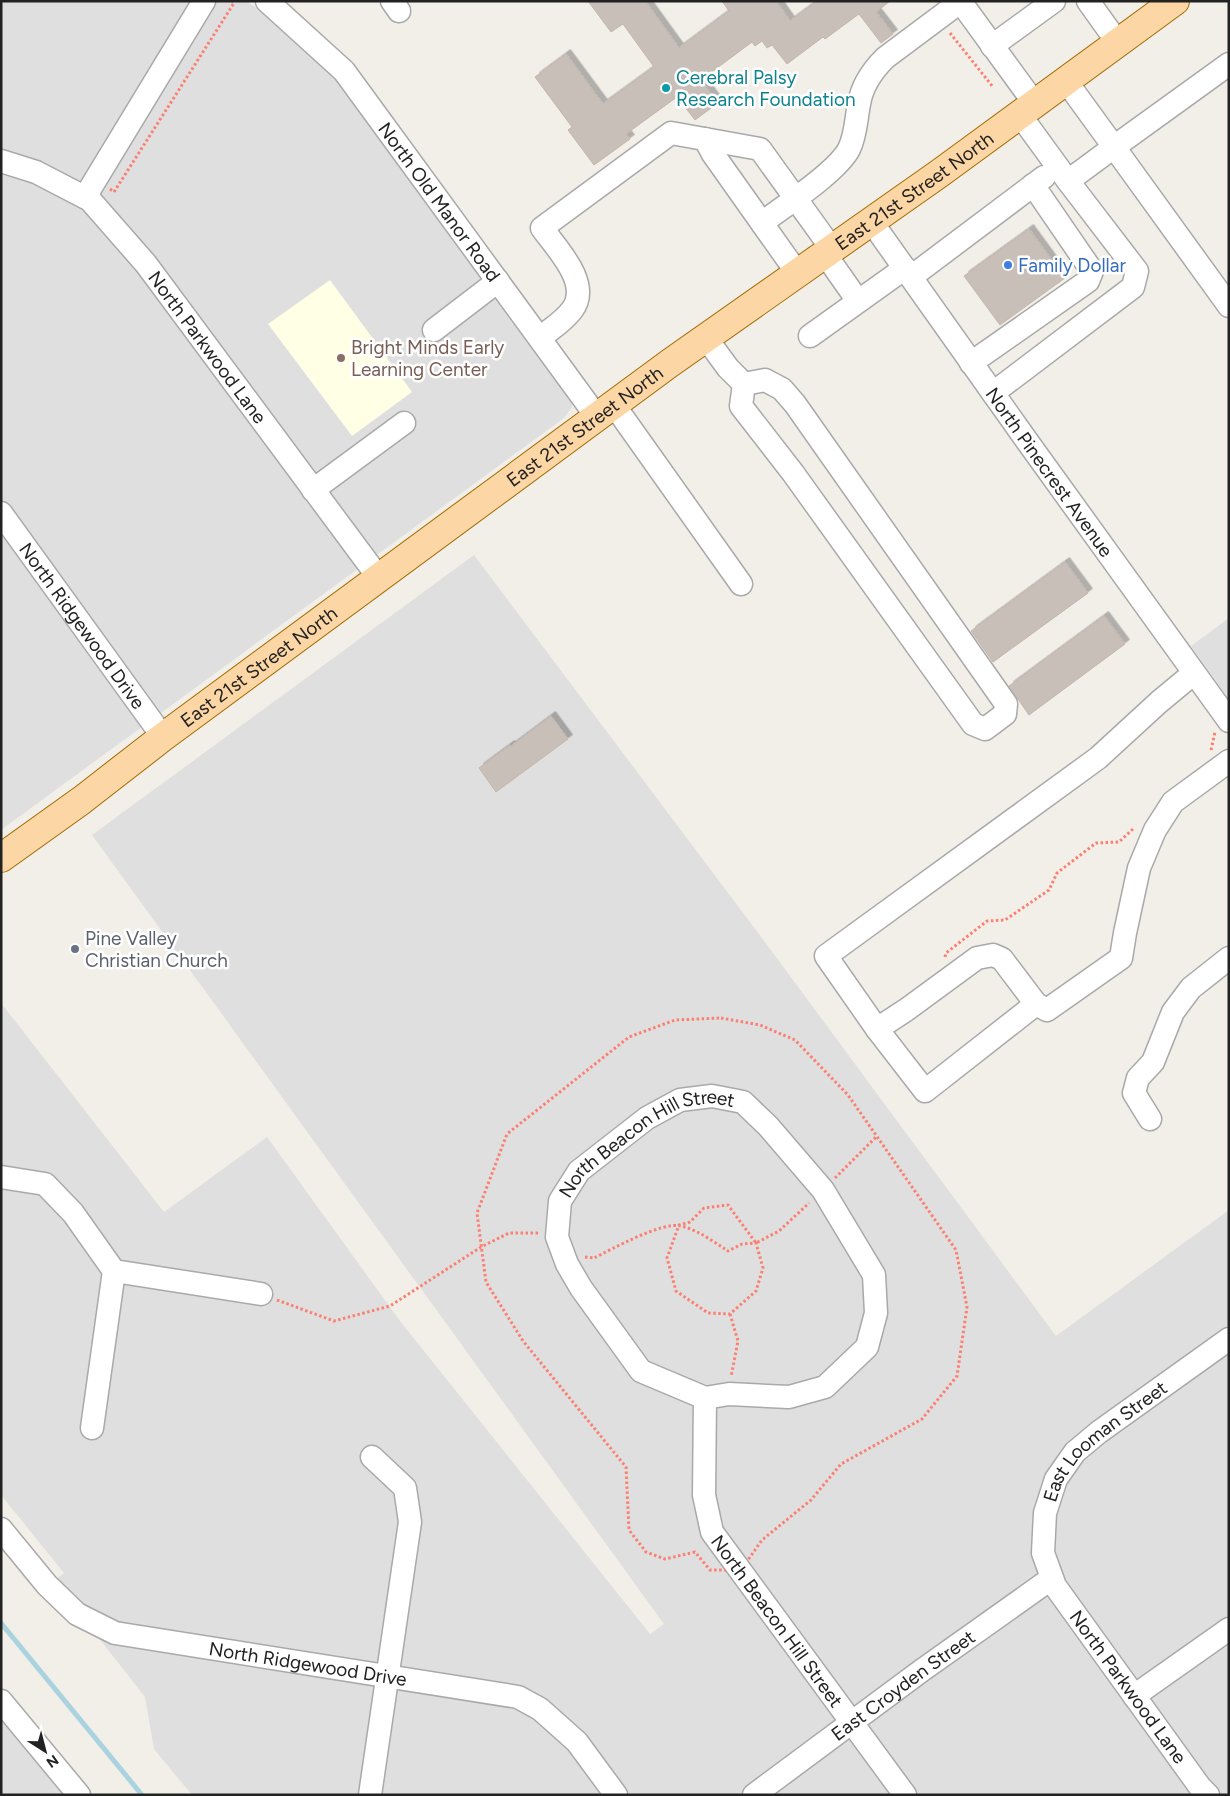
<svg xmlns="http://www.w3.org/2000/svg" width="1230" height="1796" font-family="Figtree,sans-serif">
<defs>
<filter id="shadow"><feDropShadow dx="4.5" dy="-4.5" stdDeviation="0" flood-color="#0004"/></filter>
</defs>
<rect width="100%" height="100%" fill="#f2efe9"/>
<path fill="#e0dfdf" d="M1,1H246L264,13L308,50L340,84L572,396V407L564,418L1,830Z
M474,555L759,934L1056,1336L1229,1210V1795H192L154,1749L145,1697L54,1581L64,1573L1,1495V1003L164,1212L267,1137L400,1321L650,1634L664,1624L92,835Z
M1229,618V699L1191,646Z
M1,1705L75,1795H1Z"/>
<path fill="#ffffe5" d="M330,280L412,392L352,436L268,324Z"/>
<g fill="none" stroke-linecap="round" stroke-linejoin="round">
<path stroke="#aad3df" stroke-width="5" d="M1,1623L142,1795"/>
</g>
<path fill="#c7bfb8" stroke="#c4b6ab" filter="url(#shadow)" d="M588,1H645L679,48L729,11L722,1H776L790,21L817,1H890L876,12L893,34L881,43L859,14L825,39L823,37L787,64L772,45L767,48L762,41L755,46L752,42L701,80L718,103L695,120L677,97L626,134L630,139L594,165L568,130L572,127L535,77L566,54L603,104L654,67L623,24L611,32Z
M1029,229L1065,278L1000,325L964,276Z
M1065,562L1088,593L993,662L971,631Z
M1104,616L1125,644L1029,715L1009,686Z
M551,716L568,739L496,792L479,768L510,745L511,746Z"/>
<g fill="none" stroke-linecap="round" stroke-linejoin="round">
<defs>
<g id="minor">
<path id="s1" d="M267,1L344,71L597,417"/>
<path d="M392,1L399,11"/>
<path d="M960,1L1035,104"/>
<path d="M1088,1L1118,43"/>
<path d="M992,46L1054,1"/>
<path d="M1066,81L1114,147L1229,64"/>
<path d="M1020,115L1068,181L1114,147L1229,306"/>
<path d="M705,139L713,154L798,274"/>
<path id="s2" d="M1,161L36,172L90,200L146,264L379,578"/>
<path d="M85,197L204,1"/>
<path id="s3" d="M871,221L1027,441L1229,721"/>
<path d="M762,223C784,206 837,172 849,149C856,135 856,119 859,104C862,85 872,71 885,58L960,2"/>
<path d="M825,254L858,301"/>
<path d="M911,277L1044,177"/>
<path d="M434,330L498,281"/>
<path d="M810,336L905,268"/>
<path d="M540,338C551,329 564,321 572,310C592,284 557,249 542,228L671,133L760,149L832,249"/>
<path d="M706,338L728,368L744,384L765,380L782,389L795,404L1006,704L1005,714L985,729L973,724L793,473L741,406L744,384"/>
<path d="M971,363L1088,281L1092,271L1033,185"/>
<path d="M993,393L1133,287L1137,271L1068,181"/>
<path d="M614,405L741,584"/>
<path d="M313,490L404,423"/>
<path id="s4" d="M1,513L163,737"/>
<path d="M1194,673L1159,702L1098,758L826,956L877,1029L906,1010L977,958L993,955L1002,959L1036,1004L1047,1010L1121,958L1125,933L1139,868L1155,830L1173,802L1229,761"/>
<path d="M877,1029L925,1091L1036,1004"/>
<path d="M1150,1119L1134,1093L1138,1078L1153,1062L1173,1012L1191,988L1229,958"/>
<path d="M1,1177L45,1184L73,1213L114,1271L261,1294"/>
<path id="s5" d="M705,1398L641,1371L581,1288L567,1264L557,1237L560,1201L579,1171L647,1118L680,1100L712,1096L743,1102L768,1126L823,1190L874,1275L876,1313L867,1347L825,1387L789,1397L729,1394L705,1398L704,1495L712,1532L905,1795"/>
<path d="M92,1428L114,1271"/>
<path id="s6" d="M1,1529L47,1585L77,1614L115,1633L518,1697L540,1709L577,1742L616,1795"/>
<path d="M1134,1696L1229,1629"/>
<path d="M1,1701L79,1795"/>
<path d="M370,1795L410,1522L405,1488L372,1457"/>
<path id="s7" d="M754,1795L921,1671L1052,1578"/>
<path id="s8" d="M1208,1795L1200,1787L1055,1586L1043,1553L1045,1513L1056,1479L1075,1452L1099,1432L1229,1339"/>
</g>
<g id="major">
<path id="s9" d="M1,858L82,800L163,737L670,363L940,173L1175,1"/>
</g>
</defs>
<use href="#minor" stroke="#a9a9a9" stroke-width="25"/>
<use href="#major" stroke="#a06b00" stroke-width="30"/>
<path stroke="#fa8072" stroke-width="3" stroke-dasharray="2.5 2.5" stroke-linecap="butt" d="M950,33L993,87
M110,189L114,192L234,3L232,1
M1211,750L1215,732
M945,957L946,953L987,921L1005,920L1049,890L1057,873L1096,843L1119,842L1134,828
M721,1018L760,1025L795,1040L848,1095L956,1250L967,1307L957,1376L922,1419L841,1464L811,1500L762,1540L741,1570H710L695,1552L665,1559L646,1552L629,1530L626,1467L523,1341L486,1282L477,1213L507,1134L629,1037L675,1020Z
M835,1178L877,1136
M585,1257L594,1258C612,1249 663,1221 681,1226C698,1230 714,1242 728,1251L742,1244L756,1243L763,1268L756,1291L730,1314L708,1313L676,1291L667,1258L679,1225L690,1222L704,1208L728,1205L756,1243L779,1231L809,1203
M277,1300L334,1321L390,1306L481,1247L509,1233H539
M730,1314L738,1341L731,1377"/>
<use href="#minor" stroke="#fff" stroke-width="22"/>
<use href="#major" stroke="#fcd6a4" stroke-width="28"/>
</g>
<circle fill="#0f9aa8" stroke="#fff" stroke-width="2" cx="666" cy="88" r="5"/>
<circle fill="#3f7fe0" stroke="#fff" stroke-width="2" cx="1008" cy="265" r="5"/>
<circle fill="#8d6e63" stroke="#fff" stroke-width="2" cx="341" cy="358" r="5"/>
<circle fill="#6b7280" stroke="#fff" stroke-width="2" cx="75" cy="949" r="5"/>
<g text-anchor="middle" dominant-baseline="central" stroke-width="5" stroke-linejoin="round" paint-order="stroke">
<g font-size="19" fill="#0d838f" stroke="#fff" text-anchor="start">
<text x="676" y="77">Cerebral Palsy<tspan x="676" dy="22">Research Foundation</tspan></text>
</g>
<g font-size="19" fill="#222" stroke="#fff">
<text stroke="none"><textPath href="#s9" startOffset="1131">East 21st Street North</textPath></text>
<text stroke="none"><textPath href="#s1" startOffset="266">North Old Manor Road</textPath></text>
<text stroke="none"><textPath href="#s2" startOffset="286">North Parkwood Lane</textPath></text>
<text stroke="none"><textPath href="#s9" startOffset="726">East 21st Street North</textPath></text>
<text stroke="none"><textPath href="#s3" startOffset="308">North Pinecrest Avenue</textPath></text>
<text stroke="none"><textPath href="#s4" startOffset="139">North Ridgewood Drive</textPath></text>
<text stroke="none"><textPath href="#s9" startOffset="321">East 21st Street North</textPath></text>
<text stroke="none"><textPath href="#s5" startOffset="375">North Beacon Hill Street</textPath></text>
<text stroke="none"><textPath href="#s8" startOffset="431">East Looman Street</textPath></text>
<text stroke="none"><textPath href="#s5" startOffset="1204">North Beacon Hill Street</textPath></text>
<text stroke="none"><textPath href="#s6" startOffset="352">North Ridgewood Drive</textPath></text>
<text stroke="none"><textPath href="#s7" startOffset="185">East Croyden Street</textPath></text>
<text transform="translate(1128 1687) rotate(54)">North Parkwood Lane</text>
</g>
<g font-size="19" fill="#366cbe" stroke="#fff" text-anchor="start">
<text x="1018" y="265">Family Dollar</text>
</g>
<g font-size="19" fill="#785e54" stroke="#fff" text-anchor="start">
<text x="351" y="347">Bright Minds Early<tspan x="351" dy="22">Learning Center</tspan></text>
</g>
<g font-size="19" fill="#5b616d" stroke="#fff" text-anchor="start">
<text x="85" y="938">Pine Valley<tspan x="85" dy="22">Christian Church</tspan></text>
</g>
</g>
<rect width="1230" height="1796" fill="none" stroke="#222222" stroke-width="5"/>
<g transform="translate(45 1751) rotate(144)" stroke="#ffffff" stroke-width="4" paint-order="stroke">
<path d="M0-4L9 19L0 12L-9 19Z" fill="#222222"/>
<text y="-8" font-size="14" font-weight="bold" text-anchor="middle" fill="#222222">N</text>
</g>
</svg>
